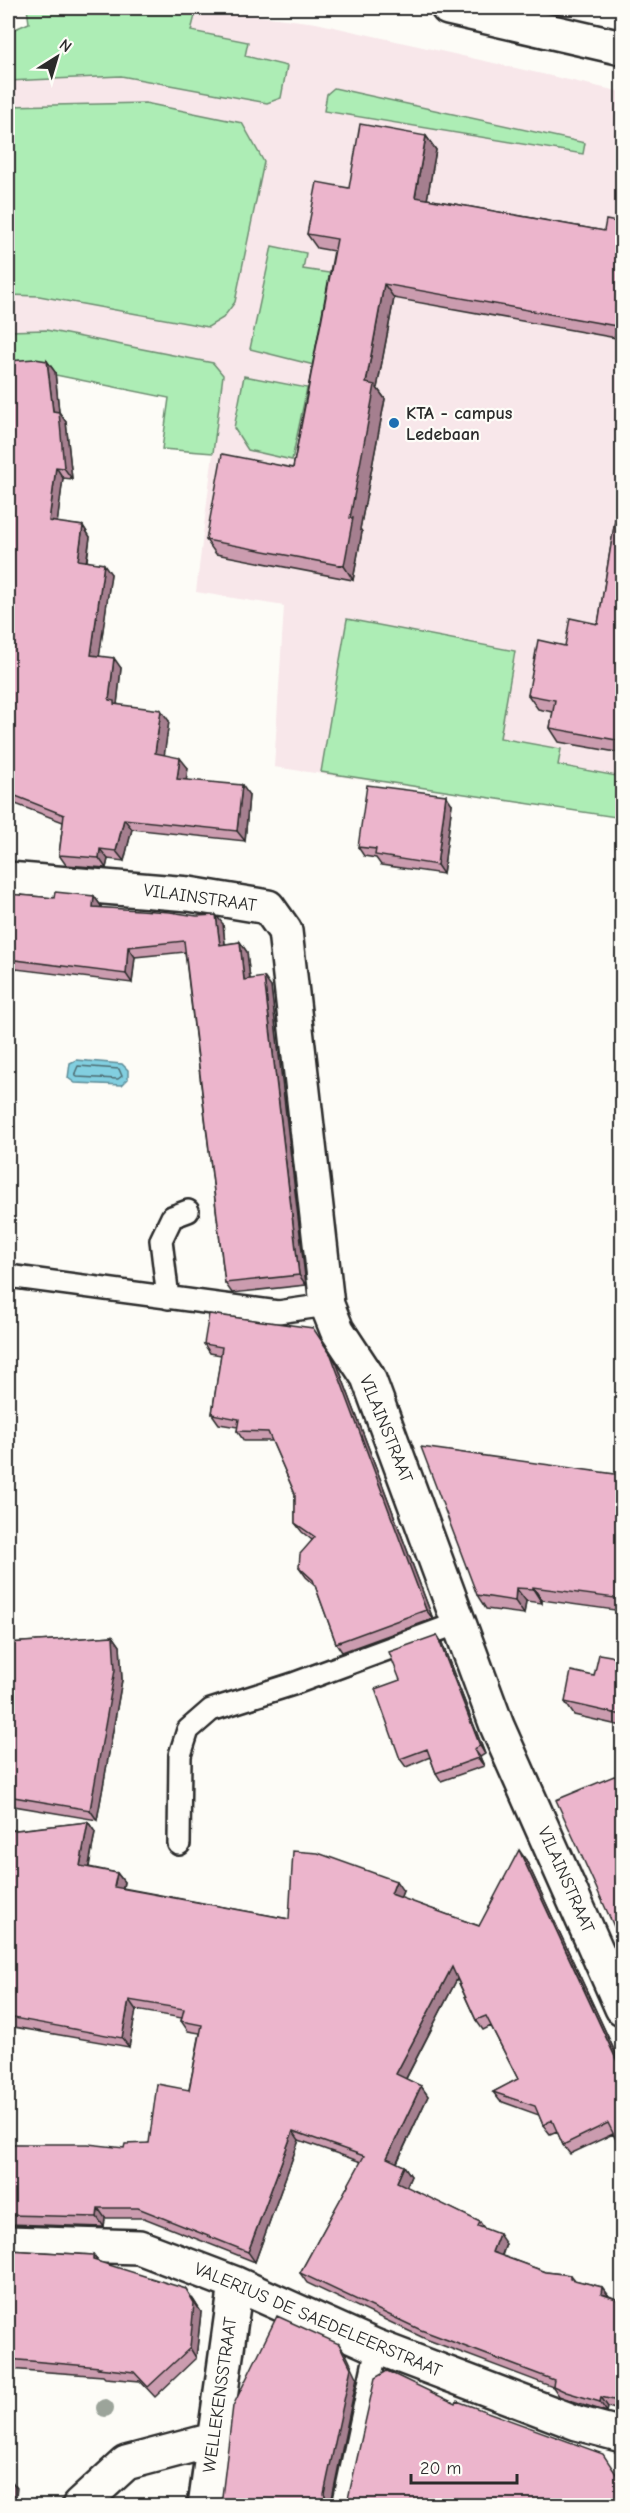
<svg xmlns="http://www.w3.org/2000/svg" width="630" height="2513" font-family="'Comic Neue',sans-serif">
<rect width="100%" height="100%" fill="#fdfcf7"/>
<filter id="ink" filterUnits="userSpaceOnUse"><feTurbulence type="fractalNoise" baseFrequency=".0167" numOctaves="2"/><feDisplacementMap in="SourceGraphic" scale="12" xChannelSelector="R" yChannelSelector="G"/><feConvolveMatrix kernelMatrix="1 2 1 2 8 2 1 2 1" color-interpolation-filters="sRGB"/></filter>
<g filter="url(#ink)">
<path fill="#f8e7ea" d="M197,8L316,23L622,92V818L274,767L284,606L196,592L213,453L162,449L169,398L41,372H8V32L190,31Z"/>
<path fill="#adedb5" stroke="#6c8c70" stroke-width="1.5" d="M27,8H197L191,31L248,42L245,56L287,66L281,98L267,103L121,76L8,81V32L29,23Z
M334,88L585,143L583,154L324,111L327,94Z
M145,103L242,123L264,162L235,302L223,318L208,327L39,296L8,295V106Z
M272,246L306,253L303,269L336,274L318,366L250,349Z
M46,330L213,363L223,375L213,453L162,449L169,398L41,372H8V331Z
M244,376L307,388L292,460L248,450L234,428Z
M347,619L515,651L500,738L561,749L558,765L622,777V818L321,772Z"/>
<path fill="#82cfe0" stroke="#5f8d98" stroke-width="1.5" d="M76,1060L122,1064L128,1070V1079L122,1085L75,1083L68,1078L70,1063Z"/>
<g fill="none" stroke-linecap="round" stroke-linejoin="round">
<path stroke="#4e6d73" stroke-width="1.5" d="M78,1066L119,1069L122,1076L118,1079L77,1077L75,1073Z"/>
<defs>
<path id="lane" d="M8,1276L278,1312L327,1305
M168,1298L161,1240L172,1217L188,1211
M179,1844L180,1755L188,1730L211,1710L293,1684L461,1622
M343,2506L377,2347"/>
<path id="street" d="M8,879L189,894L268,907L285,931L327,1305L337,1330L368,1377L497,1726L622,2008
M8,2243L139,2247L236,2284L377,2347L577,2423L622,2435
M79,2506L126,2463L213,2440
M205,2506L236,2284"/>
<path id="primary" d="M448,8L622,48"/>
</defs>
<use href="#lane" stroke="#2b2b2b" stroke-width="26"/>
<use href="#street" stroke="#2b2b2b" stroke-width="38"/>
<use href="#primary" stroke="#2b2b2b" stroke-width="38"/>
<use href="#lane" stroke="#fdfcf7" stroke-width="21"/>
<use href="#street" stroke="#fdfcf7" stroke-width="33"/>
<use href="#primary" stroke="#fdfcf7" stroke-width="33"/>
</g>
<circle fill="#9ca49a" cx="105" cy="2408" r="9"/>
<path fill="#cb9caf" stroke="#2b2b2b" stroke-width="1.5" d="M426,136L436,150L427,199L604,231L622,223V339L394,298L377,388L385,399L360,529L362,532L353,580L216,554L206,540L293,468L334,251L317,248L307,234L349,188Z
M8,361H47L55,372L59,412L66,422L72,479L63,478L57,523L83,526L90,537L87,561L111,574L99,656L121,668L117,704L169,721L164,755L188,768L186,780L249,795L245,841L132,829L124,861L108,859L106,868L66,865L59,855L63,822L13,803L10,831H8Z
M622,478V753L559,742L550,728L553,712L538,709L528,695L565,646L598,624Z
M452,804L443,874L381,865L376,858L364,856L358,847Z
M8,894L54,898L94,896L101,906V908L223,924L225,944L240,942L247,952L250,979L271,987L306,1285L232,1293L225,1283L185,952L135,957L132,983L8,968V969Z
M320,1337L337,1364L433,1619L342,1652L336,1643L315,1585L306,1577L299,1567L312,1540L302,1532L295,1523V1494L272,1441H244L237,1431L238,1427L219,1424L212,1414L221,1355L210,1353L204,1344Z
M622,1475V1611L542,1600V1603L526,1601L524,1614L486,1609L477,1595Z
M8,1611L14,1620L9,1643L113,1636L120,1646L122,1680L97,1820L8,1805Z
M437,1635L442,1643L485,1754L480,1757L484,1766L441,1781L436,1773L430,1757L406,1767L400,1759V1680Z
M622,1658V1726L574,1715L565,1702L594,1676Z
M88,1822L95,1832L89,1867L117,1873L124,1882L123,1888L289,1919L403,1891L400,1898L479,1926L526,1860L622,2067V2151L613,2134L570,2154L563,2145L557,2131L550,2134L543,2125L539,2115L500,2101L493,2092L518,2079L491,2026L483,2030L476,2020L457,1979L406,2079L421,2086L428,2096L397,2163L404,2166L411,2176L406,2187L480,2222L484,2228L506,2244L502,2256L546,2272L570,2275L574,2280L602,2287L609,2296L622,2301V2411L608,2407L607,2412L573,2401L559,2396L553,2387L428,2340L307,2283L300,2273L361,2162L299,2140L255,2262L144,2218H105L104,2227L8,2224V2144L124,2148L149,2143L189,2090L200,2033L188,2031L181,2021L182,2018L136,2010L129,2047L8,2026V1831Z
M8,2250L93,2255L99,2262L193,2299L201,2312L196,2358L155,2397L140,2381L105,2378L103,2376L8,2369Z"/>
<path fill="#a57f8f" stroke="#2b2b2b" stroke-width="1.5" d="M426,136L436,150L425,211L415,197Z
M384,284L394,298L377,388L385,399L360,529L362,532L353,580L344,566L366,383Z
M47,361L55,372L59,412L66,422L72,479L64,468L53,411Z
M56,467L63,478L56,532L49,521Z
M83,526L90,537L85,570L78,560Z
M104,564L111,574L98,665L91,655Z
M114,658L121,668L117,705L122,711L109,700Z
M161,710L169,721L163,764L155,753Z
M180,758L188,768L185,789L177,779Z
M242,785L249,795L245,841L237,831Z
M8,794L13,803L10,831L8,828Z
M446,795L452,804L443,874L437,865Z
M124,819L132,829L124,861L116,851Z
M100,849L108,859L106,868L99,858Z
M94,896L101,906L99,917L93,907Z
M216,915L223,924L226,955L220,945Z
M240,942L247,952L251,989L244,980Z
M128,947L135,957L132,983L126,974Z
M264,977L271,987L306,1285L299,1275Z
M320,1337L337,1364L433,1619L426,1610Z
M533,1587L542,1600V1603L533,1589Z
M516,1588L526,1601L524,1614L515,1601Z
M8,1611L14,1620L8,1650Z
M437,1635L442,1643L485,1754L480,1746Z
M113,1636L120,1646L122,1680L97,1820L90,1810Z
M474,1749L480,1757L484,1766L478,1758Z
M88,1822L95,1832L87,1876L80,1866Z
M519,1850L526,1860L622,2067V2072Z
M117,1873L124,1882L121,1897L114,1887Z
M396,1881L403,1891L398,1904L391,1894Z
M452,1967L458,1977L403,2084L396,2074Z
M129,2000L136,2010L129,2047L122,2038Z
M421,2086L428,2096L394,2168L387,2158Z
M293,2131L299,2140L255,2262L248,2252Z
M404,2166L411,2176L404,2192L397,2182Z
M98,2208L105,2218L104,2227L97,2217Z
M499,2234L506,2244L499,2262L492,2252Z
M93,2255L100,2265L93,2260Z
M602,2287L609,2296L601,2294Z
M186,2289L201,2312L196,2358L190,2348Z
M339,2344L346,2354L357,2377L331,2503V2505H328L324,2494Z
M601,2397L608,2407L607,2412L600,2402Z
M10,2479L17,2488L15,2505H8Z"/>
<path fill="#ecb5cc" stroke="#2b2b2b" stroke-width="1.5" d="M360,124L426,136L415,197L604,231L606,220L622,223V327L384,284L366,383L375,385L350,518H353L344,566L206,540L222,454L293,468L337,239L307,234L317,182L349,188Z
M35,359L47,361L53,411L59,412L64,468L56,467L49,521L83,526L78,560L104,564L91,655L114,658L109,700L114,701V704L161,710L155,753L180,758L177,779L242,785L237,831L124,819L116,851L100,849L99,858L59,855L64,815L8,793V361Z
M622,478V741L550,728L555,700L528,695L538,640L565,646L570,618L598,624Z
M367,785L446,795L437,865L375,855L376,849L358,847Z
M55,892L94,896L93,907L170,912L197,916L216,915L220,945L240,942L244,980L264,977L299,1275L225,1283L184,941L128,947L126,974L8,959V894L54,898Z
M209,1314L313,1328L331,1355L426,1610L336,1643L313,1580L299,1567L300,1554L315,1537L295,1523V1494L268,1432L237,1431L239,1419L212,1414L222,1347L204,1344Z
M421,1447L622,1475V1599L533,1587V1589L516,1588L515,1601L477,1595Z
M437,1635L480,1746L474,1749L478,1758L436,1773L427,1749L400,1759L375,1689L400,1680L389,1652Z
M113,1636L115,1670L90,1810L8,1796V1643Z
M599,1654L622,1658V1715L565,1702L571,1671L594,1676Z
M614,1776L622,1778V1944L556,1800Z
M88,1822L80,1866L117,1873L114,1887L289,1919L293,1851L318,1853L396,1881L391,1894L479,1926L519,1850L622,2072V2151L608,2123L563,2145L552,2120L543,2125L535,2106L493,2092L518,2079L486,2016L476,2020L452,1967L396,2074L421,2086L387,2158L404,2166L397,2182L480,2222L478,2226L499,2234L492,2252L546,2272L570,2275V2279L602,2287L601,2294L622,2301V2402L601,2397L600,2402L566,2392L553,2386L554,2380L421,2330L300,2273L364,2156L293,2131L248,2252L138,2208H98L97,2217L8,2215V2144H88L124,2148L125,2144L149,2143L157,2084L189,2090L202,2025L181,2021L184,2009L129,2000L122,2038L8,2017V1831Z
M8,2250L93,2255V2260L186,2289L194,2303L190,2348L148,2387L134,2372L98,2368L100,2367L8,2359Z
M277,2316L339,2344L351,2368L324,2494L328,2505H221L233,2406Z
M387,2371L456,2404L457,2401L603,2454L622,2483V2505H592L587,2504V2505H343L348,2499L375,2378Z
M8,2478L10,2479L8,2505Z"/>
</g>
<circle fill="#1f6fb2" stroke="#fdfcf7" stroke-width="2" cx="394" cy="423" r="6"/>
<g text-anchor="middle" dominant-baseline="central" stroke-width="4.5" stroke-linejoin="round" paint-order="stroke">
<g font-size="18" font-weight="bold" fill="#2b2b2b" stroke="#fdfcf7" text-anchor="start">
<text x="406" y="413">KTA - campus<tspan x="406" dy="21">Ledebaan</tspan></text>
</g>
<g font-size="18" fill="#2b2b2b" stroke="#fdfcf7">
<text transform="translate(200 898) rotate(8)">VILAINSTRAAT</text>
<text transform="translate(386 1429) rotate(68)">VILAINSTRAAT</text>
<text transform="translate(566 1880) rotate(66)">VILAINSTRAAT</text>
<text transform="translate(318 2320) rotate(23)">VALERIUS DE SAEDELEERSTRAAT</text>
<text transform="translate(220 2395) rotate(-82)">WELLEKENSSTRAAT</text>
</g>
</g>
<rect width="630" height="2513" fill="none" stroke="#fdfcf7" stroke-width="30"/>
<rect x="15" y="15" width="600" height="2483" fill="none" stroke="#2b2b2b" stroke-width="2" filter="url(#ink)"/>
<g transform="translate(57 57) rotate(37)" stroke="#fdfcf7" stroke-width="4.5" paint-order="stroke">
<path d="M0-4.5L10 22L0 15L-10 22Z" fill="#2b2b2b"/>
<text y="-9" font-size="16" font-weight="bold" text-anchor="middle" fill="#2b2b2b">N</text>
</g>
<path d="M411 2474v9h106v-9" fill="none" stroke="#2b2b2b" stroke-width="3"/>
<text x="420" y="2474" font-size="18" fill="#2b2b2b" stroke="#fdfcf7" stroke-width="4.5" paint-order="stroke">20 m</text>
</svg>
